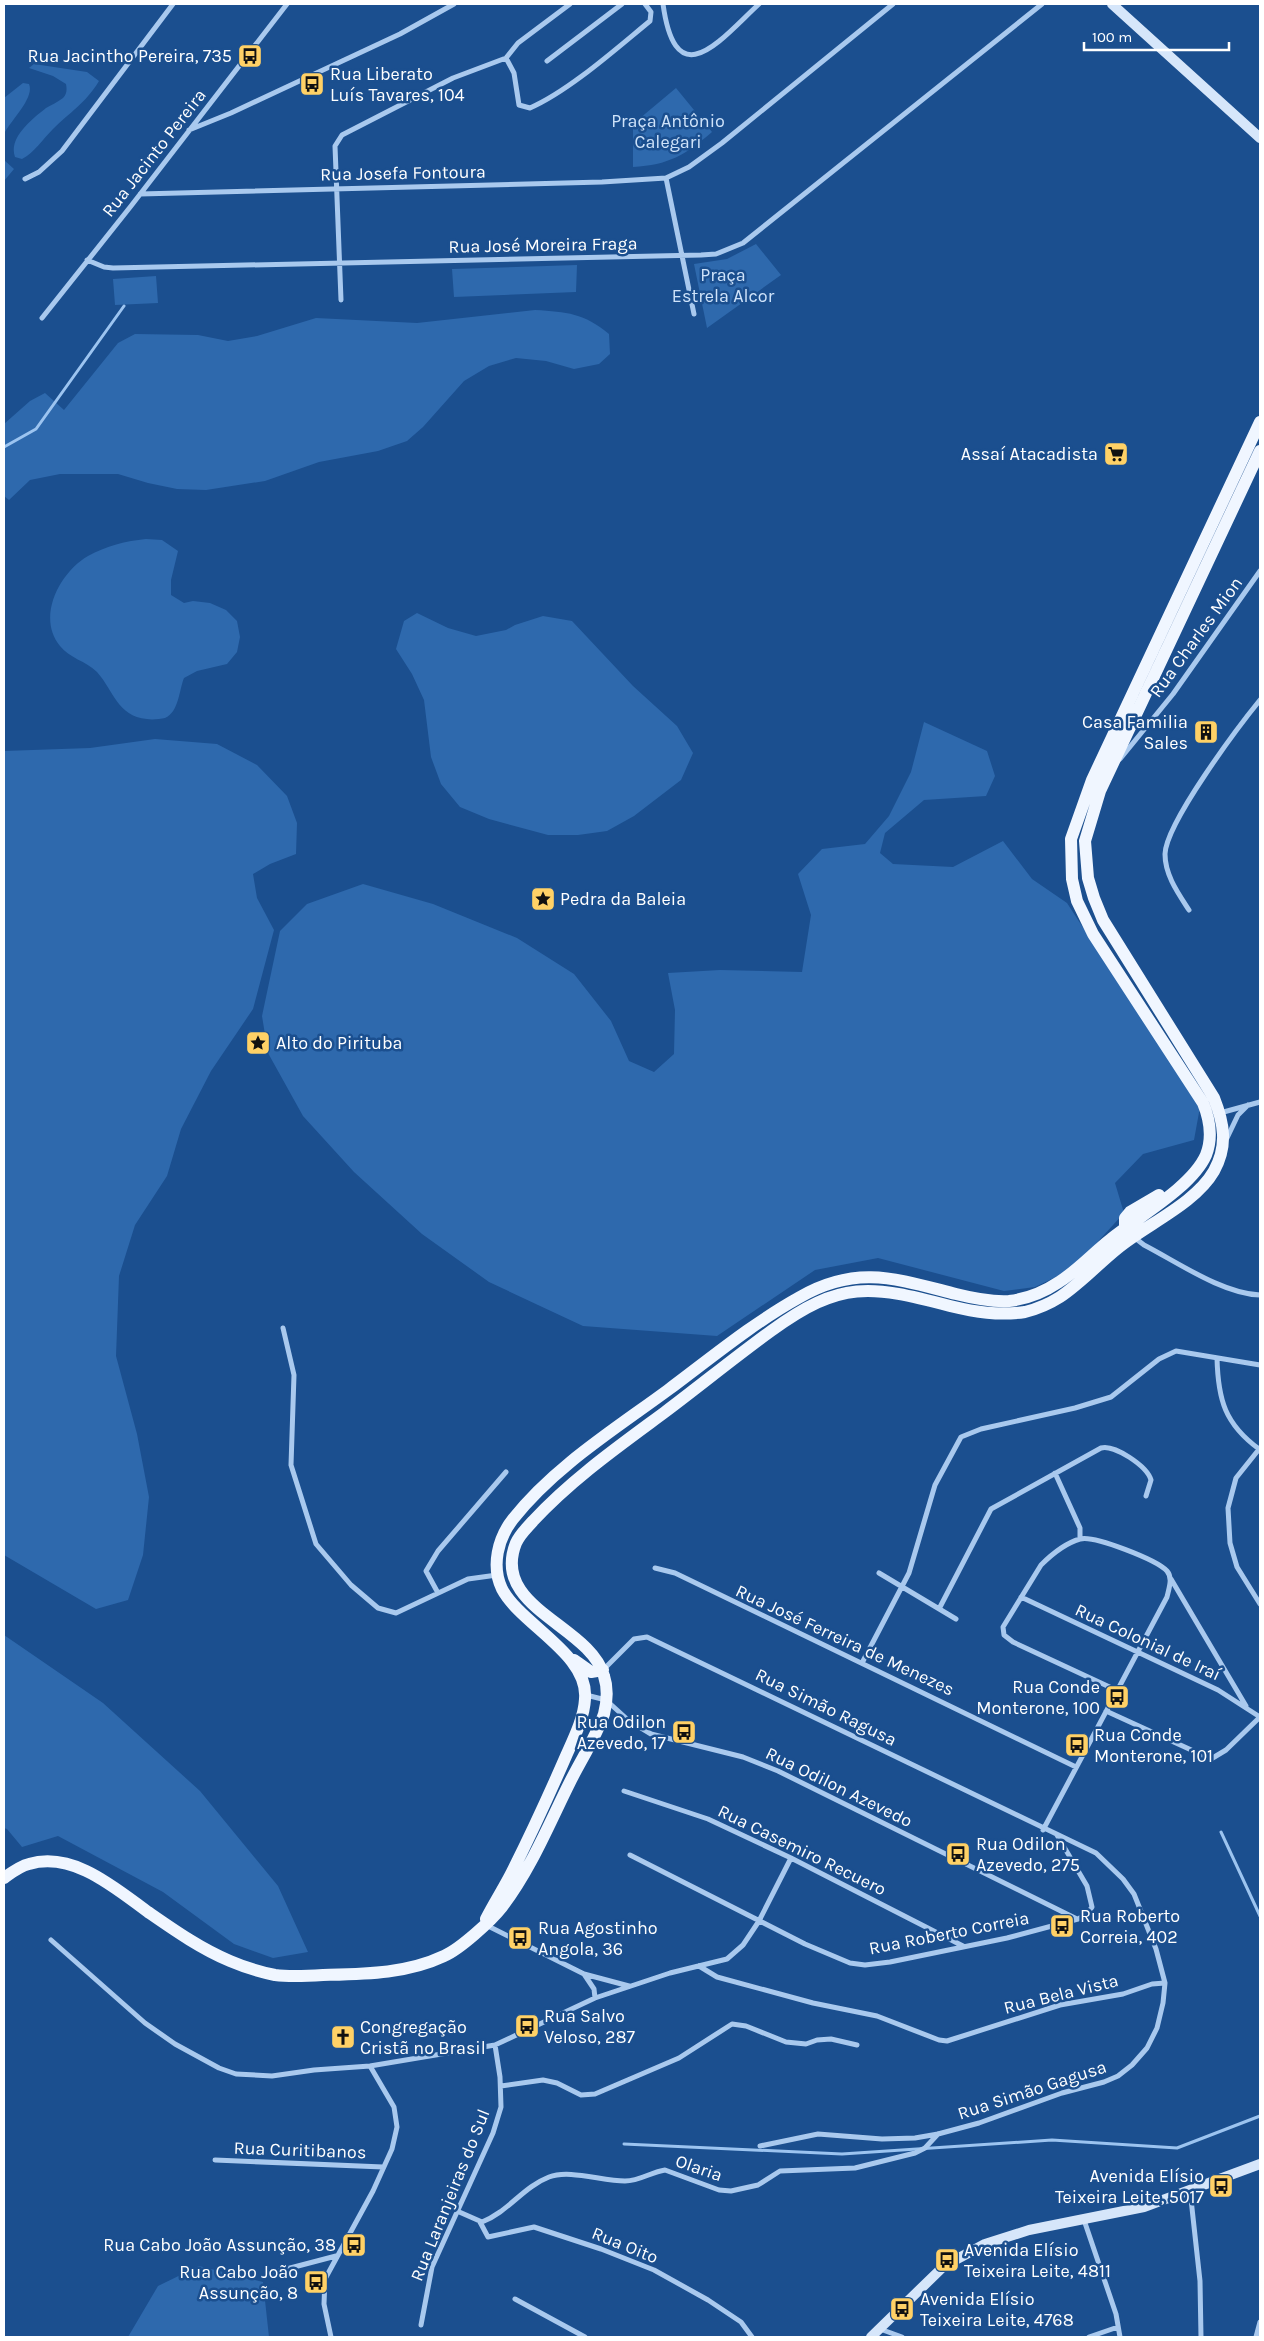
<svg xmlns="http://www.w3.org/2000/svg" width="1264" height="2341" font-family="Karla,sans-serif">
<rect width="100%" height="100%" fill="#1b4f8f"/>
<path fill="#2e69ad" d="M34,64L87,72L99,81C85,104 70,112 53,129C42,140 35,152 22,159L15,157C8,138 32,119 46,108C51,105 58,102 63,98C67,94 67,89 66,84L53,76L29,68Z
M23,83L29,84C35,98 10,121 4,134V98Z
M676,88L712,132C685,155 669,165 633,167V124Z
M4,160L14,169L4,181Z
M756,244L781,275L707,328L694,264L727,259Z
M577,265L576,292L454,297L452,269Z
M156,276L158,303L115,305L113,279Z
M535,310C567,312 584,313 609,334L610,354L599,364L574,369L546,361L516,358L489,366L464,381L423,427L407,441L378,451L319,462L265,481L206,490L177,489L148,483L118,474H60L30,480L9,500L4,496V424L30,401L45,393L64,410L118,343L135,334L198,335L228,341L257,336L316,318L417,323Z
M146,539L162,540L178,551L171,580V595L184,603L193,601L210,603L226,610L237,621L240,637L237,652L227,664L197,671L184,678C179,690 179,712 165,718C160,719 152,720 147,719C117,716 114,691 97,672C86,661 69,658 60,646C36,617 60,572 88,556C106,546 126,541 146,539Z
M417,613L448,628L476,636L506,630L515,625L543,616L572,621L633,686L677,726L693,753L681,780L634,816L607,831L578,835H548L489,819L460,807L441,784L431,757L424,700L412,674L396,649L404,621Z
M924,722L987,751L995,776L986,796L924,800L885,833L880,853L893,864L953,867L1003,841L1032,879L1067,903L1200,1107L1194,1140L1143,1154L1115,1183L1124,1213L1082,1259L1060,1275L1035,1287L1004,1291L878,1258L815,1270L717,1336L583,1326L489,1282L422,1234L354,1172L303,1116L268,1053L262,1016L280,931L307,904L363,884L433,904L517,938L574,974L611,1021L629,1061L654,1072L674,1054L675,1010L668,973L720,970L802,972L811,915L798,874L822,849L865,844L889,816L911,772Z
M155,739L217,744L257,765L287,796L297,823L296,854L270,864L253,874L257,898L274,930L253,1009L211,1071L181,1129L167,1176L135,1225L119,1276L116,1356L137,1434L149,1497L143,1555L128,1600L96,1609L4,1555V751L90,748Z
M4,1635L103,1703L200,1791L278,1886L308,1952L273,1958L234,1944L163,1892L58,1836L22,1847L7,1829L4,1828Z
M199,2266L263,2282L269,2337H128L158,2286Z"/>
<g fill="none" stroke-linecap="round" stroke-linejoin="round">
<path stroke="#9cc4f0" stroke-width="3" d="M4,447L36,429L124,306
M1221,1832L1260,1916
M624,2144L842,2154L1052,2140L1177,2148L1260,2116"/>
<path stroke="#a9c9ee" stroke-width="5" d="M663,4C676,98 721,39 759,4
M506,58L514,73L519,105L530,108C569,91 617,48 650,21L651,12L645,4
M547,61L622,4
M189,130L231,113L400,34L454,4
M666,178L694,314
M25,179L39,172L62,151L173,4
M140,194L602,182L666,178L689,167L722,143L893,4
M87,260L104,267L113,268L701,255L716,254L743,243L1042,4
M341,300L335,146L342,135L453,78L506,58L518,43L570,4
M42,318L131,206L287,4
M1120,759L1173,694L1260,571
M1189,910C1178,893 1165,875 1165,854C1166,823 1238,727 1260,700
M1220,1113L1260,1102
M1227,1138L1238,1115L1248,1105
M1135,1238L1144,1245C1177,1262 1223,1294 1260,1295
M283,1328L294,1375L291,1465L316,1544L351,1585L378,1608L396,1613L468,1579L497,1575
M1217,1358C1218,1400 1225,1424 1259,1449
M1260,1448L1236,1478L1228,1508L1230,1543L1237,1567L1260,1604
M1055,1473L1080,1528V1539
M655,1568L675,1573L1076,1767
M879,1573L956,1619
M1171,1579L1246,1706
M438,1593L426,1571L438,1551L506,1472
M1021,1597L1218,1690L1260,1717
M939,1609L991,1509L1101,1448C1114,1444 1147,1466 1151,1480L1146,1496
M862,1663L909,1573L935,1485L961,1437L981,1429L1075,1408L1111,1397L1159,1359L1176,1351L1260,1365
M603,1670L634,1639L647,1637L1096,1853L1123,1879L1134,1894L1156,1949L1165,1983L1163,2003L1157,2028L1147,2048L1132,2065L1118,2076L1104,2082L1062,2093L979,2123L938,2134L915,2138L882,2139L818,2134L760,2146
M586,1695L606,1700L628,1720L651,1734L743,1757L778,1771L1077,1919
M1106,1711L1211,1759L1226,1750L1260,1717
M624,1791L708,1819L791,1858L963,1946
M1043,1830L1167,1597C1169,1588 1173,1578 1167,1571C1157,1560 1094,1535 1080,1539C1066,1543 1051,1555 1041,1565L1003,1627L1004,1635L1013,1642L1116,1690
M630,1855L805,1944L850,1963L865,1965L890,1962L1007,1938L1078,1919L1087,1914L1092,1907L1087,1886L1057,1835
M486,1925L584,1974L594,1989L595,1998
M51,1940L145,2023L175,2044L219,2068L236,2074L272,2076L314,2070L370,2066L495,2045L595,1998L670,1973L727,1959L743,1945L759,1921L791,1858
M699,1966L717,1977L813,2003L877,2016L939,2040L947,2041L1060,2005L1123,1994L1152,1984L1165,1983
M584,1974L629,1986
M501,2086L543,2080L557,2083L581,2095L595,2094L679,2058L732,2024L746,2026L786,2042L806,2044L817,2040L831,2039L857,2045
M215,2160L383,2167
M1190,2190L1200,2281L1201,2337
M457,2211L482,2222C508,2212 523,2187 549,2177C569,2169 602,2181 625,2181C640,2181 651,2172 665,2170L719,2190L731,2191L758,2185L780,2171L855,2168L915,2153L925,2148L938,2134
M1084,2220L1116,2314L1120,2337
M480,2222L488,2237L534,2227L601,2249L654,2270L708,2300L741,2322L752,2337
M275,2272L336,2256
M515,2299L585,2337
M421,2325L432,2267L493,2133L501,2107L500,2077L495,2045
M880,2329L902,2337
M331,2337L324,2304L325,2279L373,2191L392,2149L397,2127L394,2107L370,2066
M1089,2337L1118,2327
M1256,2337L1260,2322"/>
<path stroke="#d6e6fa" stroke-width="10" d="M1112,4L1260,138
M871,2337L944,2266L985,2244L1029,2230L1144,2207L1260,2164"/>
<path stroke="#f0f6ff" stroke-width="12" d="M1125,1229V1218L1130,1212L1159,1195
M574,1660L591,1672L603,1670
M4,1878C11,1873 20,1866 29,1864C73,1851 115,1888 148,1912C174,1930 201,1949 230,1961C244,1967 260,1972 275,1975C291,1977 307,1976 323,1975C364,1974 406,1974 444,1956C460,1949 491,1921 502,1907C531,1869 549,1824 570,1782C581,1760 596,1737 604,1714C607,1702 608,1688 604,1676C590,1625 490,1608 516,1543C520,1534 527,1528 533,1521C572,1479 619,1446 665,1412C701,1385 735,1357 771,1331C841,1280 870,1285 950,1306C975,1312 999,1316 1025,1312C1037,1309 1049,1304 1060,1297C1081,1283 1098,1264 1118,1248C1147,1224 1195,1204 1214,1171C1228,1146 1224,1123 1214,1098L1103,920L1094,898L1088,878L1085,841L1100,791L1260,451
M486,1919C494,1903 504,1888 512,1872C531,1834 549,1795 566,1756C574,1738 584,1718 585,1699C589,1654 521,1625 502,1589C491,1566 498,1538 513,1519C554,1467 615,1429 668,1390C711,1358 753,1323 800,1297C857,1264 897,1279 956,1294C972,1298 992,1302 1009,1301C1027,1299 1044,1292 1059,1282C1078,1270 1093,1253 1111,1239C1138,1217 1192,1187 1206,1155C1213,1137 1210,1120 1203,1103L1093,934L1077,901L1072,879L1071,839L1092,780L1260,422"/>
</g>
<defs>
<symbol id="bus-square" viewBox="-11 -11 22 22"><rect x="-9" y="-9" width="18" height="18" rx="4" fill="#ffd166" stroke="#1b4f8f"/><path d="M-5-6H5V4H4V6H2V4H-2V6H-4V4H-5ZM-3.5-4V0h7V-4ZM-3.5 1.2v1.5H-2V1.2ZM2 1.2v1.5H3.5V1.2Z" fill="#111"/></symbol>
<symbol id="supermarket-square" viewBox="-11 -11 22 22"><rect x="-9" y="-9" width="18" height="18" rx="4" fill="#ffd166" stroke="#1b4f8f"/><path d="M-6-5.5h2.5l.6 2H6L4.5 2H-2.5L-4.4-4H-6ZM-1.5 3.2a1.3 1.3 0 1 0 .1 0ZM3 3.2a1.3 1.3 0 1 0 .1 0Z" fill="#111"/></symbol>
<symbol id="building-square" viewBox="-11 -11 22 22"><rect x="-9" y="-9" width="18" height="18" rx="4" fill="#ffd166" stroke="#1b4f8f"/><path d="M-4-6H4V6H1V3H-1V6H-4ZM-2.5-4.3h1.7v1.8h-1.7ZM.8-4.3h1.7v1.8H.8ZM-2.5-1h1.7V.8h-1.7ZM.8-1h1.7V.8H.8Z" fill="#111"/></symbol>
<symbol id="sight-square" viewBox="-11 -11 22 22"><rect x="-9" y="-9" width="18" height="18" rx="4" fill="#ffd166" stroke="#1b4f8f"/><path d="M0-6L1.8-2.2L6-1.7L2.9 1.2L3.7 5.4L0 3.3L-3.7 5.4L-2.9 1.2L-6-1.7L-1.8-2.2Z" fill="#111"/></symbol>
<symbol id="church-square" viewBox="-11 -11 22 22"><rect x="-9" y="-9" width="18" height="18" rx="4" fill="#ffd166" stroke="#1b4f8f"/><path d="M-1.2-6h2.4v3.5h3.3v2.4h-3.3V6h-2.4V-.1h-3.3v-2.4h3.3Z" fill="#111"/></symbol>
</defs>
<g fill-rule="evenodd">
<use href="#bus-square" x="236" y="42" width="28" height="28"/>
<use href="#bus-square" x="298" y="70" width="28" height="28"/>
<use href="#supermarket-square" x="1102" y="440" width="28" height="28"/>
<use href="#building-square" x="1192" y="718" width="28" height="28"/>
<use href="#sight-square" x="529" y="885" width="28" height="28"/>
<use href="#sight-square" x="244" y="1029" width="28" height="28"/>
<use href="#bus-square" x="1103" y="1683" width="28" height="28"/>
<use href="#bus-square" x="670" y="1718" width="28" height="28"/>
<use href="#bus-square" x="1063" y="1731" width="28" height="28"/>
<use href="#bus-square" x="944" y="1840" width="28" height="28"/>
<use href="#bus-square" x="1048" y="1912" width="28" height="28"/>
<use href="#bus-square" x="506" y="1924" width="28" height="28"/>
<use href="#bus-square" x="513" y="2012" width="28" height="28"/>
<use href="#church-square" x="329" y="2023" width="28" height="28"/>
<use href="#bus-square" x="1207" y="2172" width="28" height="28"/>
<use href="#bus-square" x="340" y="2231" width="28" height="28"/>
<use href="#bus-square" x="933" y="2246" width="28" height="28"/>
<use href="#bus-square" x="302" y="2268" width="28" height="28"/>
<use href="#bus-square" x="888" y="2295" width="28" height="28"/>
</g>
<g text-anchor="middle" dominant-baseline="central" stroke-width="5" stroke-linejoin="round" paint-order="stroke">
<g font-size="18" fill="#fff" stroke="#1b4f8f" text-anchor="start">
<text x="232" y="56" text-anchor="end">Rua Jacintho Pereira, 735</text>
<text x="330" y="74">Rua Liberato<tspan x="330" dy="21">Luís Tavares, 104</tspan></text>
<text x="1098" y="454" text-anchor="end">Assaí Atacadista</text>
<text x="1188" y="722" text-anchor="end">Casa Familia<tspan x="1188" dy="21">Sales</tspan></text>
<text x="560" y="899">Pedra da Baleia</text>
<text x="276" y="1043">Alto do Pirituba</text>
<text x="1100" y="1687" text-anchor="end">Rua Conde<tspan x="1100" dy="21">Monterone, 100</tspan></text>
<text x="666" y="1722" text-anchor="end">Rua Odilon<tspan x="666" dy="21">Azevedo, 17</tspan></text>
<text x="1094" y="1735">Rua Conde<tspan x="1094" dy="21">Monterone, 101</tspan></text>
<text x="976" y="1844">Rua Odilon<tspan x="976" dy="21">Azevedo, 275</tspan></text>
<text x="1080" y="1916">Rua Roberto<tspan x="1080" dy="21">Correia, 402</tspan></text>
<text x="538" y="1928">Rua Agostinho<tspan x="538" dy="21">Angola, 36</tspan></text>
<text x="544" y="2016">Rua Salvo<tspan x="544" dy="21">Veloso, 287</tspan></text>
<text x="360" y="2027">Congregação<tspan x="360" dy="21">Cristã no Brasil</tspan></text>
<text x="1204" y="2176" text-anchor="end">Avenida Elísio<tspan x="1204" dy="21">Teixeira Leite, 5017</tspan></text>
<text x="336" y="2245" text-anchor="end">Rua Cabo João Assunção, 38</text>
<text x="964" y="2250">Avenida Elísio<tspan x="964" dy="21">Teixeira Leite, 4811</tspan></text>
<text x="298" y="2272" text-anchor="end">Rua Cabo João<tspan x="298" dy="21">Assunção, 8</tspan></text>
<text x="920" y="2299">Avenida Elísio<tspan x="920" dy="21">Teixeira Leite, 4768</tspan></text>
</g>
<g font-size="18" fill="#cfe3fa" stroke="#1b4f8f">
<text x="668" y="121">Praça Antônio<tspan x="668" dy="21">Calegari</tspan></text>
<text x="723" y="275">Praça<tspan x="723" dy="21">Estrela Alcor</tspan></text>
</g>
<g font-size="18" fill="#fff" stroke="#1b4f8f">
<text transform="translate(154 153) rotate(-52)">Rua Jacinto Pereira</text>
<text transform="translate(403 173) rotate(-1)">Rua Josefa Fontoura</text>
<text transform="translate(543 245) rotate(-1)">Rua José Moreira Fraga</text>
<text transform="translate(1196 637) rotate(-54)">Rua Charles Mion</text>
<text transform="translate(845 1640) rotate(25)">Rua José Ferreira de Menezes</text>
<text transform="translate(1148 1642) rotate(25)">Rua Colonial de Iraí</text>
<text transform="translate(826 1707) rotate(26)">Rua Simão Ragusa</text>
<text transform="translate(839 1787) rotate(26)">Rua Odilon Azevedo</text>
<text transform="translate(802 1850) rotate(26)">Rua Casemiro Recuero</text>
<text transform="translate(949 1933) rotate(-11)">Rua Roberto Correia</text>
<text transform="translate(1061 1994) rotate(-14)">Rua Bela Vista</text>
<text transform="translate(1032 2090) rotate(-18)">Rua Simão Gagusa</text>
<text transform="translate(300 2150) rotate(2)">Rua Curitibanos</text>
<text transform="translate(699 2168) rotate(19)">Olaria</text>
<text transform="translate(450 2195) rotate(-68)">Rua Laranjeiras do Sul</text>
<text transform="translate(625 2245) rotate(22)">Rua Oito</text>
</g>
</g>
<rect width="1264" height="2341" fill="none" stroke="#ffffff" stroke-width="10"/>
<path d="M1084 42v8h145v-8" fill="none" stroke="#ffffff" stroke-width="2.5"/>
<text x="1092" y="42" font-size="15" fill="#ffffff" stroke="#1b4f8f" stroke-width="4" paint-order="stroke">100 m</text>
</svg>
